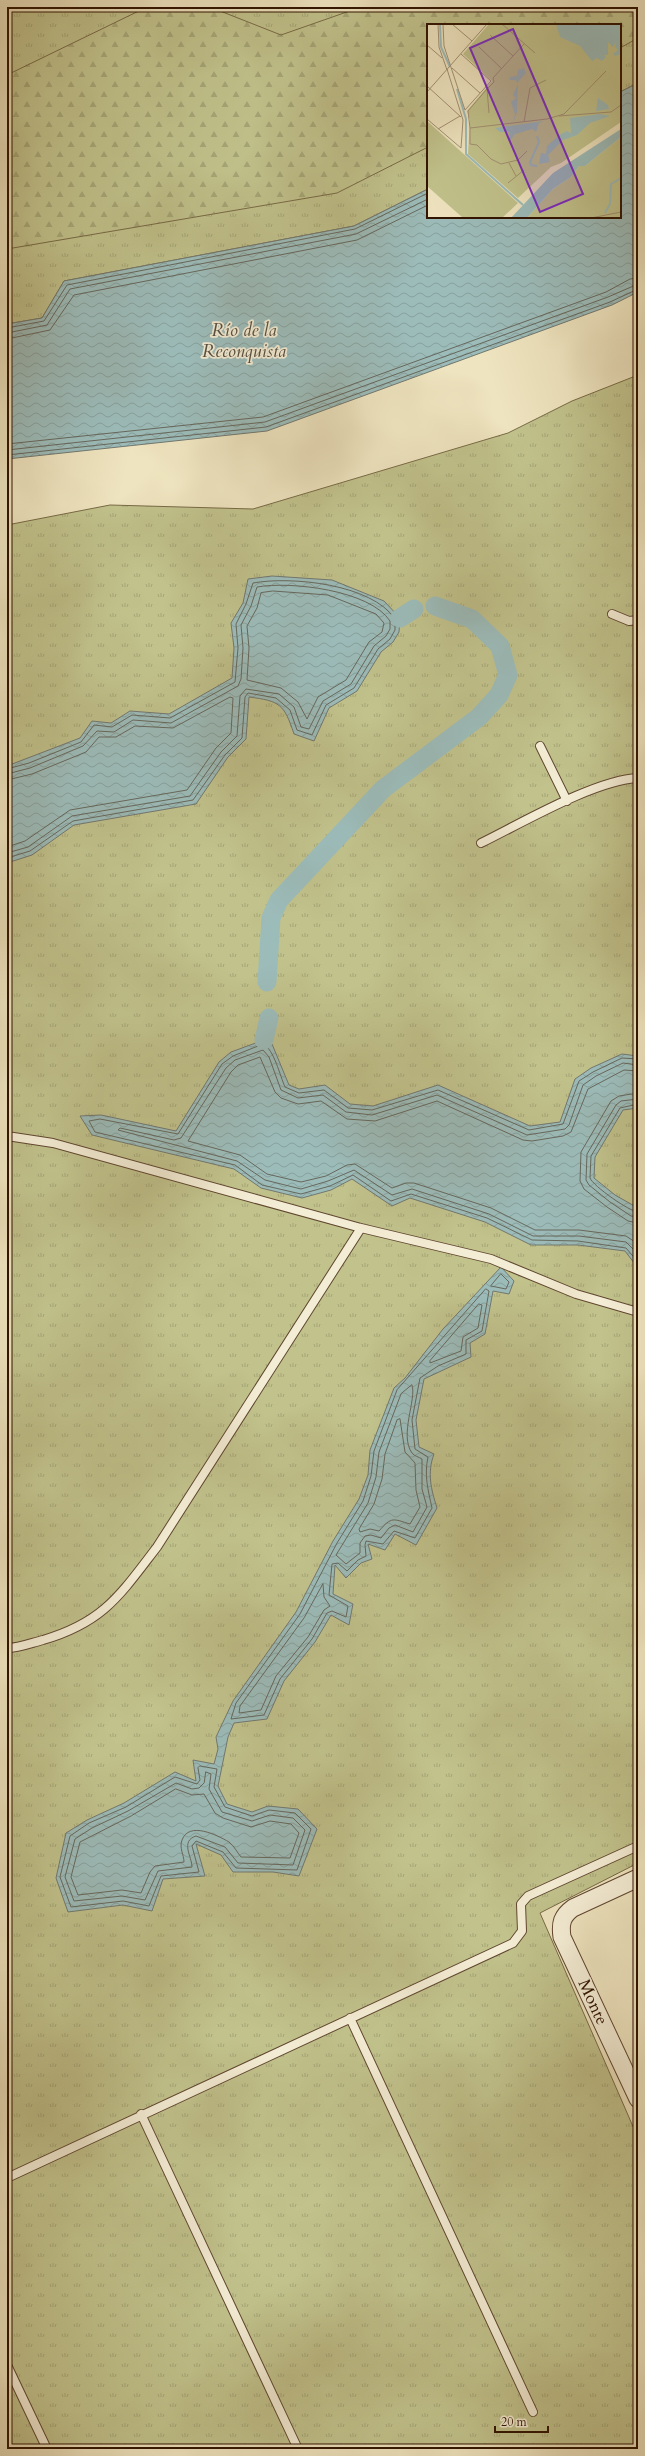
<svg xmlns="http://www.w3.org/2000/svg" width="645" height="2456" font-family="Cardo,serif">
<defs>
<pattern id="grass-tufts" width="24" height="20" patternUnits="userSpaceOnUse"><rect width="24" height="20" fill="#c1c28c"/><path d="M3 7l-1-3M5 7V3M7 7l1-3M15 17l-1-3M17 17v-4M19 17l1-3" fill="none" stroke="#a6a677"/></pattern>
<pattern id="forest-firs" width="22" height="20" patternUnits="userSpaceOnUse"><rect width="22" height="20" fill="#c1c28c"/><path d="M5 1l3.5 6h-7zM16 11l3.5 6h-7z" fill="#a6a677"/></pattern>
<pattern id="water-waves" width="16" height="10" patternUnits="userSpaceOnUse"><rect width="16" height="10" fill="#9cbcba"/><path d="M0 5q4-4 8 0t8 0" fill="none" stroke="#87a19e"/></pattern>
</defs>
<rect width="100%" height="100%" fill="#eee4bf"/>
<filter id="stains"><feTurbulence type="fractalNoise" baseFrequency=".005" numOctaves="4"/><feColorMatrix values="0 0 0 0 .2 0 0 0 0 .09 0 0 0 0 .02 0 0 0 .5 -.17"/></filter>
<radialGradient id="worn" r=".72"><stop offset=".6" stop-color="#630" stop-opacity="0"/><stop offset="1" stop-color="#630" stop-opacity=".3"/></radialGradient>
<path fill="url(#grass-tufts)" stroke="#786a46" d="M7,7H638V83L620,92V25H428V189L354,226L64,281L42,318L7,324Z
M638,375V1863L540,1913L638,2138V2449H7V525L110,505L253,509L508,433L572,401Z"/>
<path fill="url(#forest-firs)" stroke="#786a46" d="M147,7H210L281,35L361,7H638V38L620,48V25H428V147L337,193L7,249V75Z"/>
<path fill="url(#water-waves)" stroke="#717870" d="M638,83V292L612,305L267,431L7,459V324L42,318L64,281L354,226L428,189V217H620V92Z
M272,576L332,580L384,601L400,618L399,632L393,642L381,652L357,691L329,708L314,741L294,734C284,704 280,701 249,697L246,739L228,757L196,804L74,825L32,855L7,863V766L80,738L92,721L111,723L130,711L169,714L232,678L234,648L231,623L243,603L248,579Z
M264,1040L272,1044L289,1085L299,1089L325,1085L350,1104L373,1106L438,1085L530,1126L560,1122L575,1079L591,1068L622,1054L638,1056V1108L623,1110L595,1157L594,1178L615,1195L638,1208V1268L625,1251L578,1245H531L485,1222L410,1198L392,1206L352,1179L331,1190L302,1198L261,1188L234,1169L92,1135L80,1116L101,1115L176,1131L219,1062L231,1052Z
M501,1267L514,1281L509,1294L493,1291L485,1334L470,1343L471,1357L424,1379L416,1420L419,1447L434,1454C427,1473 431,1489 437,1508L416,1545L395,1534L385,1550L368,1544L372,1559L361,1563L346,1578L335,1565L333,1594L353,1604L349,1625L331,1615L315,1642L284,1681L267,1719L234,1723L228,1737L218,1786L227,1804L252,1812L268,1806L298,1809L317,1829L299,1876L273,1872H233L221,1855L196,1844L205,1876L163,1879L152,1911L123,1905L68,1912L56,1878L66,1833L87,1820L124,1803L175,1772L196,1781L193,1760L214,1764L218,1749L216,1737L233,1701L296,1612L333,1541L359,1499L368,1475L370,1450L394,1388L405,1378L443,1329Z"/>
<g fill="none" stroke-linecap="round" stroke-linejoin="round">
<path stroke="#66685d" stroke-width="1" d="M7,328L44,321L67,285L355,229L428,193
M7,333L47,325L70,289L356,234L428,199
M7,339L50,330L74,295L357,240L428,205
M7,444L263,417L606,292L630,279L638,278
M7,450L265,422L608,297L638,284
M7,455L266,427L610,302L638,289
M273,591L328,595L376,614L384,623L382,632L369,642L346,680L318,697L307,719L298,702L281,688L247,680L249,648L247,626L257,608L261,593Z
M7,769L29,763L81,742L94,725L112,727L132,715L170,718L235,682L238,648L236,624L246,604L253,583C291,576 372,584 395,619V630L390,639L378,649L354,688L326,705L312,735L297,730L290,710L276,698L248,693L245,697L242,738L225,755L193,800L73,821L30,851L7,858
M7,774L30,768L83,746L97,731L114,732L133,720L171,723L238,686L241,679L243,648L241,625L251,606L257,587C290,581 370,590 390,621V629L386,636L374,646L351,684L323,701L309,729L301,727L294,707L279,694L246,689L240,696L237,736L221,752L190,796L72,816L28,847L7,853
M7,780L32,774L86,752L99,737H116L135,726L173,728L230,697L233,698L231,733L216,748L187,790L70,810L25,841L7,847
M638,1059L622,1058L593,1072L579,1081L563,1124L529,1130L438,1090L372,1110L348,1108L324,1090L299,1093L285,1087C280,1076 274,1049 263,1044L233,1056L222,1064L178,1134L100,1119L89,1121L95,1132L235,1165L262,1185L301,1194L330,1186L353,1175L391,1201L411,1194L487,1218L532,1240L578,1241L626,1248L638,1262
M638,1065L623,1063L596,1076L583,1085L569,1125L565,1129L527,1135L437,1095L372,1115L346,1112L323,1095L298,1098L281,1090L269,1057L263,1050L235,1060L226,1068L181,1138L174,1140L120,1128L118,1130L237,1161L265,1180L301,1189L328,1181L354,1170L392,1195L412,1189L489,1214L533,1236H579L626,1242L638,1254
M638,1071L624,1070L588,1089L571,1132L563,1136L532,1141L523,1140L437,1101L375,1121L347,1119L321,1101L298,1104L281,1098L275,1092L260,1057L238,1065L231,1072L188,1141L240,1155L267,1174L301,1182L326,1176L347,1165L355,1164L392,1188L406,1183H414L491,1208L535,1230H579L626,1236L638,1244
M638,1093L619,1096L611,1101L581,1152L580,1181L584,1189L607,1207L628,1221L638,1223
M638,1099L621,1101L616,1105L587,1154L586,1180L589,1185L610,1202L631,1216L638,1217
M638,1104L620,1108L591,1156L590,1178C593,1186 630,1212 638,1212
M501,1274L509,1282L506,1289L491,1286Z
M486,1289L489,1291L482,1331L466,1340V1354L438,1366L420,1378L412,1420L415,1449L428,1457C424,1475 428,1490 432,1508L415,1538L394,1531L383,1544L366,1541L365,1545L366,1556L358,1560L347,1571L338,1563L332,1564L329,1595L348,1606L346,1617L332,1611L327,1613L312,1639L280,1679L264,1715L231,1719L236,1703L300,1614L337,1543L363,1501L371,1476L374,1451L397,1390Z
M479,1304L482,1305L478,1328L463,1337L461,1351L430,1363V1361Z
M412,1385C417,1399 399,1435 412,1453C414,1456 419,1457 422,1459V1489L427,1507L413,1532L395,1525L389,1528L381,1538L371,1535L365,1536L360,1543V1553L346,1564L336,1555L368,1503L376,1477L379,1452L401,1394Z
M400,1419L405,1452L415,1463L416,1490L420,1507L410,1524C393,1519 392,1516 379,1531L370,1529L360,1532L359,1529L374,1504L382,1479L385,1454L397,1420Z
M323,1584L324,1597L330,1606L324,1610L308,1637L276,1676L261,1710L239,1713L240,1706L304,1618Z
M200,1766L217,1769L214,1787L225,1807L252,1816L269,1810L295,1813L311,1829L297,1870L236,1868L223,1852L196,1841L192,1846L199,1872L161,1876L149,1906L123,1901L71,1907L60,1877L70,1836L89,1823L126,1807L175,1777L197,1784L200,1780L198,1768Z
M206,1772L211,1774L209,1789L222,1812L252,1821L270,1815L293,1818L305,1830L293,1865L238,1863L225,1847L196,1836C180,1841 192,1857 192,1867L158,1871L145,1900L122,1896L74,1901L65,1877L75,1839L92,1828L128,1811L176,1783L192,1789L199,1788L204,1783Z
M176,1789L192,1795L204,1794L215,1813L223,1818L251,1827L270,1821L291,1824L299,1833L290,1858L241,1857C237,1852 234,1846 229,1842C217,1835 189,1821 182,1840C179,1848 184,1855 184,1862L155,1866L150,1872L141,1893L122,1890L78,1895L71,1877L80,1842L131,1816Z"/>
<path stroke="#9cbcba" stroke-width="19" d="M400,618L414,609
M267,982L271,918L279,900L383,789L479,717L499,695L508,675L500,646L472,619L435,606
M264,1040L269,1018"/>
<defs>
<path id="lane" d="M612,614L629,621L638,620
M540,746L567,801
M481,843C522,823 595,780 638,778
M7,1136L53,1143L361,1228L491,1259L576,1294L638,1312
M7,1648C19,1648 31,1643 43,1640C104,1622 120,1595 157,1547L361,1228
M350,2018L533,2412
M141,2114L298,2449
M7,2178L513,1943L522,1931L521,1904L528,1896L638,1846
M7,2365L47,2449"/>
<path id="street" d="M638,1878L573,1908C562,1916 560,1923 562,1937L638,2099"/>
</defs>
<use href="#lane" stroke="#604730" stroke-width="10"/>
<use href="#street" stroke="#604730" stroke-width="19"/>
<use href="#lane" stroke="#f4edd5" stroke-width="8"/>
<use href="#street" stroke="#f4edd5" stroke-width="17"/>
</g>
<g text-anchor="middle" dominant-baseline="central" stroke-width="3.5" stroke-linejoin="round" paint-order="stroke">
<g font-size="17" fill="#301300" stroke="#f4edd5">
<text transform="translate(593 2002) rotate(65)">Monte</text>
</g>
<g font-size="18" font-style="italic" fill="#564e41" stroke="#f4edd5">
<text x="244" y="330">Río de la<tspan x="244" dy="21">Reconquista</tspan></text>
</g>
</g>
<g transform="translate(427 24)">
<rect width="194" height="194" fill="#eee4bf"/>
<path d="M62,0H194V98L134,139L124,143L91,174L41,130L43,96L40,87L65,57L36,30ZM194,113V194H100L126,165L144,153L152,142H158Z" fill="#c1c28c"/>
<path d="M194,123V157L187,160L185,178L181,177V160H171L155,164L144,175L136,176L121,189V194H106L128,167Z" fill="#c1c28c"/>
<path d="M0,97L91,179L75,194H36L0,162Z" fill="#c1c28c"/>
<path d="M129,0H194V30L188,32L186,30L191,26L188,23L189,17L186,23L181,18V31H177L179,33L175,37L170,34L165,37L153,22L133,13ZM97,44L99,49L91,58L90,88L86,99L88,90L84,78L89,74L86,71L91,60L89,56H83V53L90,52L91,46ZM171,74L181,81L182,85L169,87ZM173,90L183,92L163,99L150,111L136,116L121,131L123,138L112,140L114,129L119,130L120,122L134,110L140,107L144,109L143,94ZM117,97L112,99L109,108L105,105L88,110L82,118L83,108H73L68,104ZM194,105V113L158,142H152L144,153L126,165L100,194H84L126,149Z" fill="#9cbcba"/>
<path fill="none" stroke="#9cbcba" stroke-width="2" d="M13,0L14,23L23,43M30,65L39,95V130L96,181M110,142L104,141L103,138L112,118L110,112M178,189L183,180L184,160L194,154"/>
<path fill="none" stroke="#a29073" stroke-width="1" d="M11,0L12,23L20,46M16,0L17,22L38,86L64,57L34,30M25,0L45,17M75,0L108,29M63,11L86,32M0,21L15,34M52,23L75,45M25,44L53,69M0,62L34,93M60,65L41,87L43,104L120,95L137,90L179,47M0,68L60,0M62,89L60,65L67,58L66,54L97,20M132,92L184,88L194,81M0,95L34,124L36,96L20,45M97,98L103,64L119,56M43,104V120L50,121L64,135L74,140L91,136L100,127M11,105L33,92M82,139L89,152M81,159L97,146M164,194L194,188"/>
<path fill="#7b2cbf" fill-opacity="0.15" stroke="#7b2cbf" stroke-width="2" d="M86,5L156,170L113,188L43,24Z"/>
<rect width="194" height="194" fill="none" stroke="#301300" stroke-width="2"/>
</g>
<rect width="645" height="2456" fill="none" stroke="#eee4bf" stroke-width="24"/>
<rect x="8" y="8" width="629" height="2440" fill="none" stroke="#301300" stroke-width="2"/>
<rect x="12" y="12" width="621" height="2432" fill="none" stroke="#301300"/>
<path d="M495 2426v6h53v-6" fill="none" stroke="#301300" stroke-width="2"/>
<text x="501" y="2426" font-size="12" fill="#301300" stroke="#f4edd5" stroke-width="3" paint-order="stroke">20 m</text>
<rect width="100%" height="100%" filter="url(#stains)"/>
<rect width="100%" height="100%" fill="url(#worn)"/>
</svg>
